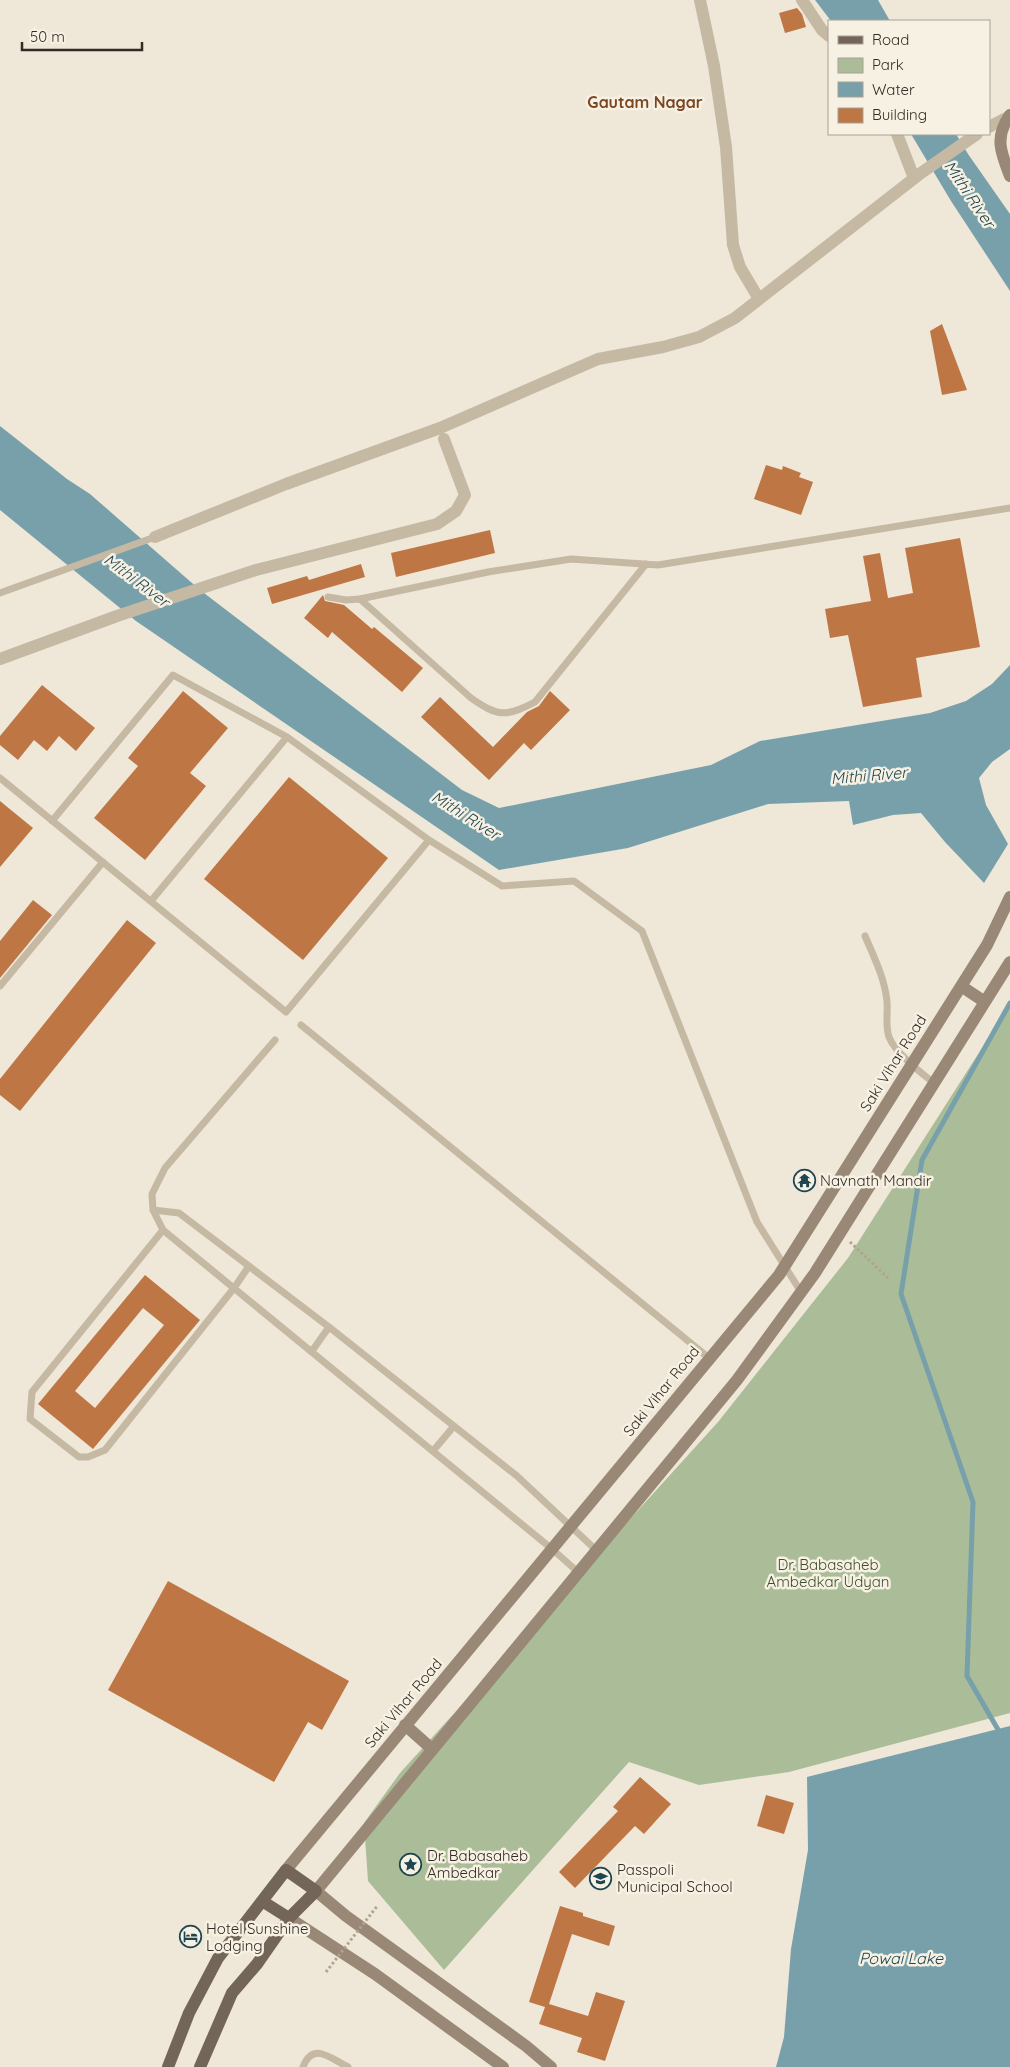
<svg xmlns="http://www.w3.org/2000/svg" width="1010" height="2067" font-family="Quicksand,sans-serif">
<rect width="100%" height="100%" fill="#efe7d7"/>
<path fill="#abbd98" d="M1010,1004V1713L789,1772L699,1785L629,1762L444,1970L368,1881L364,1823L400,1773L718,1422L848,1258Z"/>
<path fill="#78a0aa" d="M815,0H878L890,21H831Z
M911,134H956L968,154L1010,214V291L951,201Z
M0,426L67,479L90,494L200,590L462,790L499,808L711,765L760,741L930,713L966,701L992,684L1010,665V749L992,762L979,778L986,805L1008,844L984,883L945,842L921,813L893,815L853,825L849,801L768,804L628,848L499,870L136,621L0,510Z
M1010,1726V2067H776L784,2037L791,1949L808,1850L807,1777Z"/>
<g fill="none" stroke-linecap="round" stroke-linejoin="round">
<path stroke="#78a0aa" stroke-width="5" d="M1000,1733L967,1676L973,1502L901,1294L922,1160L1010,1003"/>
</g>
<path fill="#bf7645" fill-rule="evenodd" d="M797,8L802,14L806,27L785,33L779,13Z
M942,324L967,390L942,395L930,331Z
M766,465L782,470L783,466L801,473L799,477L813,482L801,515L754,499Z
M490,530L495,553L396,577L391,553Z
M960,538L980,647L916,658L922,697L863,707L848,635L830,638L825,609L871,601L863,556L880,553L888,598L913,593L905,548Z
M361,564L365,577L272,604L267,588L307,576L309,580Z
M323,595L325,601L344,605L372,629L374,627L423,668L402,692L332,632L328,638L304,618Z
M42,685L95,728L76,751L59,736L47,751L34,740L18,760L0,745V736Z
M183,691L228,728L190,773L206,786L145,860L94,818L138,766L128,758Z
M550,691L570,710L531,750L524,743L489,780L421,717L440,697L493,747L527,712L539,706Z
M289,777L388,858L303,960L204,879Z
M0,801L33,828L0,867Z
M33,900L52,915L0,978V941Z
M127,920L156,943L20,1111L0,1095V1079Z
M145,1275L200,1320L93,1449L38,1404ZM143,1308L164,1325L95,1408L75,1391Z
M168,1581L349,1681L322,1730L308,1722L274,1782L108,1690Z
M640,1777L671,1804L644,1834L635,1826L575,1888L559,1872L618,1811L613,1807Z
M766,1795L794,1803L784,1834L757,1826Z
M560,1906L583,1913V1916L615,1926L609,1946L572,1934L549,2004L588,2016L596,1992L625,2001L605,2061L577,2052L582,2038L539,2024L545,2007L529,2002Z"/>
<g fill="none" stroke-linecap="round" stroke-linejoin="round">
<path stroke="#b1a38f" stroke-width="3" stroke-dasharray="2.5 2.5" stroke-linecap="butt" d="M850,1242L888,1278"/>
<path stroke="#c6b9a4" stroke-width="7" d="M0,593L155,537
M328,597L346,600L360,599L488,572L571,559L658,565L1010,508
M360,599L471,698C498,717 506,717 535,702L646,564
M0,778L286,1012L429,840
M52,821L173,675L287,737L429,840L502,886L574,881L642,931L757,1222L801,1292
M151,901L287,737
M865,936C874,957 885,979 887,1002C888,1014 885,1025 889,1037C895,1053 921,1073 934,1083
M0,986L103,862
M301,1025L709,1358
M153,1210L152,1194L165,1168L275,1040
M163,1230L32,1392L30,1419L79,1457H88L105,1450L234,1288L249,1266
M312,1351L329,1327
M433,1451L454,1426
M578,1572L552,1549L163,1230L153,1210L179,1213L329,1327L517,1476L596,1550
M303,2067C313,2041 330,2058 348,2067"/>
<path stroke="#c6b9a4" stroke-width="12" d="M700,0L714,66L726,147L733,245L740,267L759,299
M802,0L822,30L829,36
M989,127L1008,117
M897,134L914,178
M155,537L286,484L440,428L598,359L663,347L699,337L735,318L921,173L977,134
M0,659L117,616L256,570L437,524L456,511L465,495L444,439"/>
<path stroke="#998876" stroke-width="12" d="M1010,115C994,137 1001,153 1010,176
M961,986L985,1002
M405,1725L432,1749
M286,1870L779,1275L987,945L1010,897
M289,1918L375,1974L503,2067
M551,2067L526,2046L346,1916L316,1891L737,1380L815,1273L1010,962"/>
<path stroke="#736557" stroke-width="12" d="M262,1901L289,1918
M168,2067L189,2013L218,1958L286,1870L316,1891L289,1918L257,1964L232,1993L200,2067"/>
<path stroke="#b1a38f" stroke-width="3" stroke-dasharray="2.5 2.5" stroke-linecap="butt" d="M326,1972L378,1905"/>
</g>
<defs>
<symbol id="temple-ring" viewBox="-11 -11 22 22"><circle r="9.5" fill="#f7f1e3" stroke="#1e4550" stroke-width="1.5"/><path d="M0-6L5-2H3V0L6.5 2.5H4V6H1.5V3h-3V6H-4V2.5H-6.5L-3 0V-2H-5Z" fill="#1e4550"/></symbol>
<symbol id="sight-ring" viewBox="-11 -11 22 22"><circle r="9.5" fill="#f7f1e3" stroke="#1e4550" stroke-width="1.5"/><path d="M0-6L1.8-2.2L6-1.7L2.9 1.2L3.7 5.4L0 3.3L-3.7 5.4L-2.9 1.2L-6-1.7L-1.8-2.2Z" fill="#1e4550"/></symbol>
<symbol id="school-ring" viewBox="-11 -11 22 22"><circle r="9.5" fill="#f7f1e3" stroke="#1e4550" stroke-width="1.5"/><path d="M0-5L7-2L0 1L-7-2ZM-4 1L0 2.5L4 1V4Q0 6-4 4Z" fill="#1e4550"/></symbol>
<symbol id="hotel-ring" viewBox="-11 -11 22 22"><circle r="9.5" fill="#f7f1e3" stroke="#1e4550" stroke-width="1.5"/><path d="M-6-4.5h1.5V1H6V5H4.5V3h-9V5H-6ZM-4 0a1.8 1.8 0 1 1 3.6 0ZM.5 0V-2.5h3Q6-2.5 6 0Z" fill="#1e4550"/></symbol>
</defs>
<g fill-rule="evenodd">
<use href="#temple-ring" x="792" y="1168" width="25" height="25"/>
<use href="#sight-ring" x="398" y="1852" width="25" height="25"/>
<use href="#school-ring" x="588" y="1866" width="25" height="25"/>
<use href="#hotel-ring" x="178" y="1924" width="25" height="25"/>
</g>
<g text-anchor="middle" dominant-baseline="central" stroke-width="5" stroke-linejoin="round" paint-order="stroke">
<g font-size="15" fill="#322b25" stroke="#f7f1e3">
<text transform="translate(893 1063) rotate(-58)">Saki Vihar Road</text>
<text transform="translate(661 1391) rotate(-51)">Saki Vihar Road</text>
<text transform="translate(403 1703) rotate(-50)">Saki Vihar Road</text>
</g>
<g font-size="15" fill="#322b25" stroke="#f7f1e3" text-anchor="start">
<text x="820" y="1180">Navnath Mandir</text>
<text x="427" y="1855">Dr. Babasaheb<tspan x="427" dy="17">Ambedkar</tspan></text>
<text x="617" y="1869">Passpoli<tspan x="617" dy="17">Municipal School</tspan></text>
<text x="206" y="1928">Hotel Sunshine<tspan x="206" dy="17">Lodging</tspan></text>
</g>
<g font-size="15" fill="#3c4e2b" stroke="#f7f1e3">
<text x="828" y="1564">Dr. Babasaheb<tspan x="828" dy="17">Ambedkar Udyan</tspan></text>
</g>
<g font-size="16" font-weight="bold" fill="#7c4623" stroke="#f7f1e3">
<text x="645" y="102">Gautam Nagar</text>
</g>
<g font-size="16" font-style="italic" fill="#1e4550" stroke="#f7f1e3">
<text transform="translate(970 194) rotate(56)">Mithi River</text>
<text transform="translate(137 580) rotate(37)">Mithi River</text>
<text transform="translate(869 775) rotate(-5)">Mithi River</text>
<text transform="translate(466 815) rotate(32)">Mithi River</text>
<text x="901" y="1958">Powai Lake</text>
</g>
</g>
<rect x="828" y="20" width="162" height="115" fill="#f7f1e3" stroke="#a8a297"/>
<rect x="838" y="36" width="25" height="8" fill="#736557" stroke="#a8a297"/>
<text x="872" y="45" font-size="15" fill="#322b25">Road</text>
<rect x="838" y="58" width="25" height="15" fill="#abbd98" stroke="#a8a297"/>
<text x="872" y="70" font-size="15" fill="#322b25">Park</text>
<rect x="838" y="82" width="25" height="15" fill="#78a0aa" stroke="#a8a297"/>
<text x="872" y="95" font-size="15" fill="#322b25">Water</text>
<rect x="838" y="108" width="25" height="15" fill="#bf7645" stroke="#a8a297"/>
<text x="872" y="120" font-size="15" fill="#322b25">Building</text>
<path d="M22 42v8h120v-8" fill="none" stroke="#322b25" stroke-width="2.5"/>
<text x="30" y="42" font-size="15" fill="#322b25" stroke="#f7f1e3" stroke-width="4" paint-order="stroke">50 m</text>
</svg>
